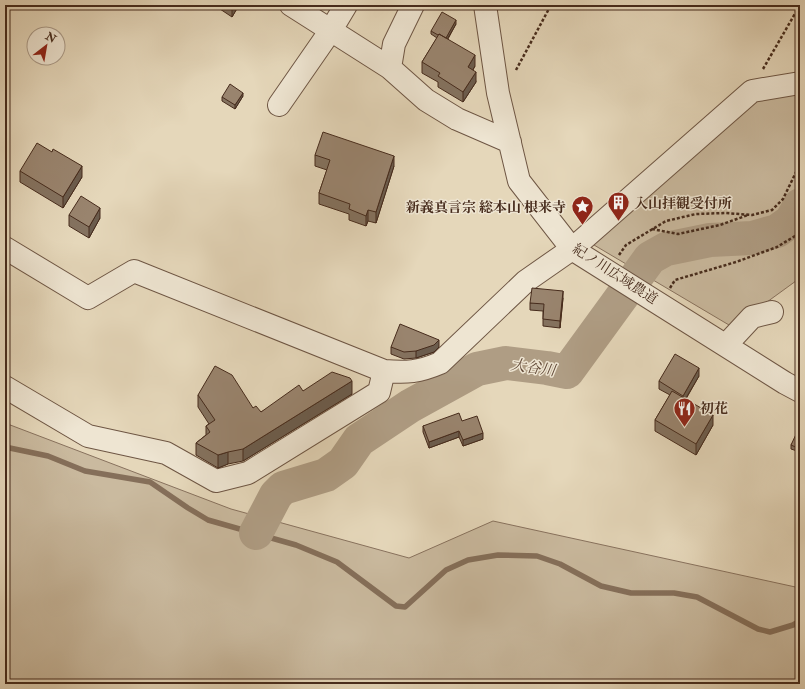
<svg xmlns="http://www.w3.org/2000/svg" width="805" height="689" font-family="'IM FELL Double Pica','Noto Serif JP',serif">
<rect width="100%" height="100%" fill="#e5d7ba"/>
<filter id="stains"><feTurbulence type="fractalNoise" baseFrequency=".005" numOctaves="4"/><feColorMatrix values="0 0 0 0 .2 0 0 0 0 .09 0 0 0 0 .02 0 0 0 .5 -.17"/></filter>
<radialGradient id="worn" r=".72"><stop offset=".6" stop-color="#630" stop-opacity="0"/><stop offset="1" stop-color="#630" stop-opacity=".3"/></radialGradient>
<path fill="#caba9f" stroke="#88725e" d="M800,92V278L734,326L729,325L594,245V243L754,101Z
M5,423L231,509L409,558L493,521L800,588V684H5Z"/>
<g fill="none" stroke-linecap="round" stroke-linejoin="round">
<path stroke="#856f5a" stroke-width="5.5" d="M5,447L48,456L85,471L150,482L188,508L208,520L296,545L337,562L396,606L405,607L446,570L468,560L498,555L537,556L560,564L601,586L631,593H674L697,597L758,629L770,632L793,625L800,621"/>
<path stroke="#af9d84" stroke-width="34" d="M256,533L276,495L283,488L326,475L343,463L359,440L410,406L477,369L506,363L547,368L567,372L650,258L666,249L710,240L752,238L777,231L791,221L800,205"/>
<defs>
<path id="minor" d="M291,5L390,68L426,100L457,119L510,142
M485,5L498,93L519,181L572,249L785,383L800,391
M390,68L394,44L413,5
M279,105L331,30L346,5
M5,248L88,298L134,271L384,371C407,373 419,372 440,363L526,281L572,249L752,91L800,83
M726,345L752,317L772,312
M5,387L88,436L166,453L216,481L248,473L379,392L384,371"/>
</defs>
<use href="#minor" stroke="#6e5644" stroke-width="24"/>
<path stroke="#462b1c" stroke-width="2.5" stroke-dasharray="3 2" stroke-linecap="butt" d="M763,69L800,5
M516,70L551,5
M652,229L678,234L720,225L748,215
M619,255L626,245L666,221L696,214L725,213L752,215L772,210L783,199L800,164
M670,288L675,280L736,262L777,247L800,233
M798,458L799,454"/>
<use href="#minor" stroke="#eee5d2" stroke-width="22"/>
</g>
<path fill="#84725f" stroke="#462b1c" d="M220,5H239L232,17L220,9Z
M456,24L448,39L475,66L473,70L476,82L463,102L438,87V82L422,73V62L437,38L431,34V31Z
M243,96L235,109L222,101V97Z
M52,152L82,177L63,208L20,182V171Z
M315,155L394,166L376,223L368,221L366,226L349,220V214L319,204V193L327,170L315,166Z
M69,215L100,218L89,238L69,226Z
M563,298L560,328L543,326V311L530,310V303Z
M391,347H439L434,352L416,358L404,359L391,354Z
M699,376L686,399L713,425L696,455L655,431V420L670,395L659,389V381Z
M303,391L352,394L243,461L228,464L218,468L196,455V443L206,435V426L209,424L198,407V395L253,408L261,412Z
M462,421L483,439L463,446L459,437L429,448L423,432V426Z
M800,431V452L791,449V445Z"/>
<path fill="#6b5c4d" stroke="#462b1c" d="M234,5H239L232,17V9Z
M456,20V24L445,43V39Z
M475,55V66L468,78V67Z
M476,72V82L463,102V92Z
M243,93V96L235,109V105Z
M394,156V166L376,223V212Z
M82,166V177L63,208V197Z
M100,208V218L89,238V227Z
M368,210V221L366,226V216Z
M563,291V298L560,328V321Z
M439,340V347L434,352L416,358V351Z
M699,368V376L683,403V396Z
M352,381V394L243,461V449Z
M713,415V425L696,455V444Z
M459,431V437L429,448V442Z
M483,433V439L463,446V440Z
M228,452V464L218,468V455Z"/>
<path fill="#99846e" stroke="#462b1c" d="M226,5H234L232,9Z
M442,12L456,20L446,38L439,34L438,35L431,31Z
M439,34L475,55L468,67L476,72L463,92L438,76L440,73L422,62Z
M230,84L243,93L235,105L222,97Z
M323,132L394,156L376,212L368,210L366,216L349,209L350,204L319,193L330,160L315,155Z
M37,143L52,152L53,149L82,166L63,197L20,171Z
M81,196L100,208L89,227L69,215Z
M532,288L563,291L560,321L543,319L544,304L530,303Z
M400,324L439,340L434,345L416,351L404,352L391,347Z
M675,354L699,368L683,396L659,381Z
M215,366L232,375L253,408L256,406L261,412L299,385L303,391L332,372L350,378L352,381L243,449L228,452L218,455L196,443L210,432L206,426L215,420L198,395Z
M672,391L713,415L696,444L655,420Z
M459,413L462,421L477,416L483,433L463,440L459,431L429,442L423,426Z
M798,430L800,431V449L791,445Z"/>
<defs>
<symbol id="building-pin" viewBox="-11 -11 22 30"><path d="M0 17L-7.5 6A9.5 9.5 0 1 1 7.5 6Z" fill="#8f2418" stroke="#eee5d2"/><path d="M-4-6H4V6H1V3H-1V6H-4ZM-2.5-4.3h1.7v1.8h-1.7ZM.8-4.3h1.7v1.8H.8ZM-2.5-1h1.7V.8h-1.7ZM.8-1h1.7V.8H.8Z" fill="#fff"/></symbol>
<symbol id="sight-pin" viewBox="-11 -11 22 30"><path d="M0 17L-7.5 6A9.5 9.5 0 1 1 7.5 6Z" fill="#8f2418" stroke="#eee5d2"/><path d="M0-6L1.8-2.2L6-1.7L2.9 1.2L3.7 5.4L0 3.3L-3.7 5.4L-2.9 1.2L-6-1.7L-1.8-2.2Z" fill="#fff"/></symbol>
<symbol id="restaurant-pin" viewBox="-11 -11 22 30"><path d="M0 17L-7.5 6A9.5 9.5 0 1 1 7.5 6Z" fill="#8f2418" stroke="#eee5d2"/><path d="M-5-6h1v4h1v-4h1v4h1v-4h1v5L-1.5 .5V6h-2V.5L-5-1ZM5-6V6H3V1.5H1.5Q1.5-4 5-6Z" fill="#fff"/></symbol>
</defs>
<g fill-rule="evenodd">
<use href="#building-pin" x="606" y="190" width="25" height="34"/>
<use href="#sight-pin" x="570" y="194" width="25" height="34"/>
<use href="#restaurant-pin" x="672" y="396" width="25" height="34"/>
</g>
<g text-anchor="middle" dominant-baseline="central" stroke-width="3" stroke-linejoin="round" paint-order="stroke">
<g font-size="14" font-weight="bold" fill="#462b1c" stroke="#eee5d2" text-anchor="start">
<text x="634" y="203">入山拝観受付所</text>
<text x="566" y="207" text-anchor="end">新義真言宗 総本山 根来寺</text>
<text x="700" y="408">初花</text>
</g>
<g font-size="14" fill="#462b1c" stroke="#eee5d2">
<text transform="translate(615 274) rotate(33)">紀ノ川広域農道</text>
</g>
<g font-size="15" font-style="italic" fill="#604836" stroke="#eee5d2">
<text transform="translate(533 368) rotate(8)">大谷川</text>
</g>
</g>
<rect width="805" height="689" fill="none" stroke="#e5d7ba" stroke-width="20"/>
<rect x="6" y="6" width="793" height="677" fill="none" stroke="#462b1c" stroke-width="2"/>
<rect x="10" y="10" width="785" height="669" fill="none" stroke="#462b1c"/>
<g transform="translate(46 46) rotate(31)"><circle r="19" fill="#eee5d2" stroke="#ab9b89"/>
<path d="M0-3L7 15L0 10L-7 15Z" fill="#8f2418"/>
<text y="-6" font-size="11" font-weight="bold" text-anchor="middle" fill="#462b1c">N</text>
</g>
<rect width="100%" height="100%" filter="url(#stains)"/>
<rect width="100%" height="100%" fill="url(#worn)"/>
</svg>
